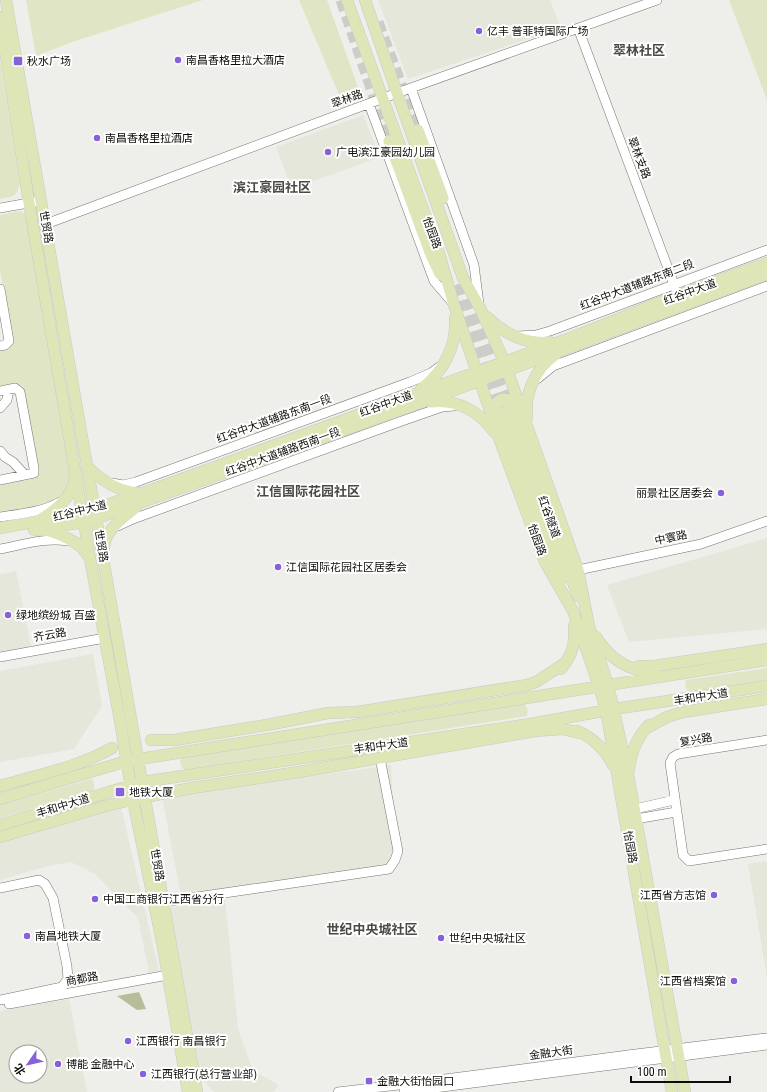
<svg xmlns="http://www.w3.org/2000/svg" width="767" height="1092" font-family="'Roboto Condensed','Noto Sans SC',sans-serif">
<rect width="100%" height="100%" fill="#eeefea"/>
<path fill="#e5e7da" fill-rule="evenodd" d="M378,0H550L561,28L408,79Z
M363,115L380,157L292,189L276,147Z
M767,538V629L629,642L607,585Z
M16,571L31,647L0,653V574Z
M93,654L102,706L74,749L0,762V671Z
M391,765L395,851L387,868L181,896L162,797Z
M121,806L159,971L149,973L138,918L95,874L71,862L48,866L0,880V840Z
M767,861V978L748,864Z
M225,899L238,1029L253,1071L279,1085L273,1092H214L200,1077L168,908Z
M69,999L87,1092H0V1011ZM16,1052H40V1076H16Z"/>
<path fill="#e0e5c6" d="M26,0H203L72,42L36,56Z
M299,0H327L359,90L355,103L345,109Z
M729,0H767V100Z
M0,60L20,184C16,198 13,196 0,199Z
M19,211L26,214L73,464L70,485L54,503L0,515V485L36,478L39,473L23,386L15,383L0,386V351L8,350L12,345L0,270V215Z
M767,668V680L689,692L685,686L686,680Z
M525,704L528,710L527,716L185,770L182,768L180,761L183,757Z
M92,779L94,784V790L0,818V805Z"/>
<path fill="#b7bd98" d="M139,992L146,1009L137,1010L117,996Z"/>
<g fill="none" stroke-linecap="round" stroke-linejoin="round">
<path stroke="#cccdc8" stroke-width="11" stroke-dasharray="11 5.5" stroke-linecap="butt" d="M341,0L389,141
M378,22L418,130
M462,283L509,408
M453,286L499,410"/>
<defs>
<path id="minor" d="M578,28L678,295
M411,88L474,265L479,304
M369,104L434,281L452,302
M0,208L34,202
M46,224L397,93L657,0
M0,289L9,341L5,345L0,346
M518,336L536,335L550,331L767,250
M537,379L553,366L767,286
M0,391L15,388L20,392L34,468V473L0,480
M0,408L7,400L9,390
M0,451L5,457L13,462L25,475
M112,483L123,485L136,482L410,382L431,373L439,367
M0,517C20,514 43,512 60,502
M118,526L133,519L399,422L442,407L454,406
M0,549C21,545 46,537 68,541
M578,570L701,544L767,521
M0,657L105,638
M767,740L678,754L673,757L670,763L683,855L689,861L767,849
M635,809L674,800
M636,819L676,812
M0,888L39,880L45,884L53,898L67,966L68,979L62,987L0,1000
M163,902L389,869L395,860L398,851L380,758
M9,1004L168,975
M338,1092C481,1076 624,1054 767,1038
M404,1092L767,1045"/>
<path id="major" d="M6,0L138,759L197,1092
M347,0L439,253L454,305L503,449L545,562L573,611L599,686L606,710L672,1092
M365,0L397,93L463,278L480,308L504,361L578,570L589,626L608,685L628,774L685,1092
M0,17L29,203L91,564L120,721L133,800L163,947L188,1092
M418,130L443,198
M389,141L431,255L440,274
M487,317C503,333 526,345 550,342
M421,389C443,372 457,347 455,318
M431,402C458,399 480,412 495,433
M509,408L578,596
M500,413L561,579
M495,415L494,405L502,399L509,400L518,412
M527,417C524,394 536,368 555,355
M87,466C101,481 120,492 140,493
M41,519C56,510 74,495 75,476
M0,528L82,513L143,493L565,340L678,295L767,263
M34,530L84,522L103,516L411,406L767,274
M43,530C54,531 73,540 81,547C84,550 87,554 89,557
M104,548C105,528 125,518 138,505
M596,637C612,661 626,669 655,674
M639,666H654L767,649
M561,669C573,653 575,646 574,626
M645,729L667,717L683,712L767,699
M577,731C592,737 606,750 613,765
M151,740H175L272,724L328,713L357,712L527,685L536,682L565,663
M629,769C631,753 637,737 649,725
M0,786C37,775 79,767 112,748
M0,799L127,761L767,660
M0,825L142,782L530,724L614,709L767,686
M0,837L105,806L145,797L192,788L299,772L535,731L563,729L584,734"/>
</defs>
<use href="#minor" stroke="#747570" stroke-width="10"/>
<use href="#major" stroke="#cacac9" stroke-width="12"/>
<use href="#minor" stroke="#fff" stroke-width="9"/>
<use href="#major" stroke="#dee5b6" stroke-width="11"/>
</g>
<g fill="#8760da" stroke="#fffffe" stroke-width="1.5">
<circle cx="479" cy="31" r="4"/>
<circle cx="178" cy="60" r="4"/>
<rect x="13" y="56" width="10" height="10" rx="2"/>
<circle cx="97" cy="138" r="4"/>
<circle cx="328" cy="152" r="4"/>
<circle cx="721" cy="493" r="4"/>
<circle cx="278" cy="567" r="4"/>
<circle cx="8" cy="615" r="4"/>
<rect x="115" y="787" width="10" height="10" rx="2"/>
<circle cx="714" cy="895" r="4"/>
<circle cx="95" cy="899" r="4"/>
<circle cx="27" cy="936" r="4"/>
<circle cx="441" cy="938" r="4"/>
<circle cx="734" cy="981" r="4"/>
<circle cx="128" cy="1041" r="4"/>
<circle cx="58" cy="1064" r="4"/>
<circle cx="143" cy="1074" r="4"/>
<rect x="365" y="1077" width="8" height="8" rx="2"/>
</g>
<g text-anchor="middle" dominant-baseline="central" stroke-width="4" stroke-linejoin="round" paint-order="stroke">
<g font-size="11" fill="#0c0c0a" stroke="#fffffe" text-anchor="start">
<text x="487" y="31">亿丰 普菲特国际广场</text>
<text x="186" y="60">南昌香格里拉大酒店</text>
<text x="27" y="61">秋水广场</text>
<text x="105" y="138">南昌香格里拉酒店</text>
<text x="336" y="152">广电滨江豪园幼儿园</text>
<text x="713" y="493" text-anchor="end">丽景社区居委会</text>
<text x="286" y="567">江信国际花园社区居委会</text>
<text x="16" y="615">绿地缤纷城 百盛</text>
<text x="129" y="792">地铁大厦</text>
<text x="706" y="895" text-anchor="end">江西省方志馆</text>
<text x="103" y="899">中国工商银行江西省分行</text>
<text x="35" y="936">南昌地铁大厦</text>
<text x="449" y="938">世纪中央城社区</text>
<text x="726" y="981" text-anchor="end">江西省档案馆</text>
<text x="136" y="1041">江西银行 南昌银行</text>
<text x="66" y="1064">博能 金融中心</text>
<text x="151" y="1074">江西银行(总行营业部)</text>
<text x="377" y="1081">金融大街怡园口</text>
</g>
<g font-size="11" fill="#0c0c0a" stroke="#fffffe">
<text transform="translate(347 99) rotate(-20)">翠林路</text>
<text transform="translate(639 158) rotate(69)">翠林支路</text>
<text transform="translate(46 227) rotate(80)">世贸路</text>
<text transform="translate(432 233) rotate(70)">怡园路</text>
<text transform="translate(637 285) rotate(-21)">红谷中大道辅路东南二段</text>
<text transform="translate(690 292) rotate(-20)">红谷中大道</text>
<text transform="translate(386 404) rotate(-20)">红谷中大道</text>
<text transform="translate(274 419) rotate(-20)">红谷中大道辅路东南一段</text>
<text transform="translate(283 452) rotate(-20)">红谷中大道辅路西南一段</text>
<text transform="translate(80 511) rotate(-14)">红谷中大道</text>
<text transform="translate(549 517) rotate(70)">红谷隧道</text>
<text transform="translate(671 538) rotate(-12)">中寰路</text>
<text transform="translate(537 540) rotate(70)">怡园路</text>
<text transform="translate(101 546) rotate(80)">世贸路</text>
<text transform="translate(50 635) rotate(-10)">齐云路</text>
<text transform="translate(701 697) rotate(-9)">丰和中大道</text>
<text transform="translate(696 740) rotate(-10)">复兴路</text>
<text transform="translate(381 746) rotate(-8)">丰和中大道</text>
<text transform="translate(63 806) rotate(-17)">丰和中大道</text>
<text transform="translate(630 847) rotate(80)">怡园路</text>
<text transform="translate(157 865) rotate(80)">世贸路</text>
<text transform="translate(82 979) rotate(-11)">商都路</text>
<text transform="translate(551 1053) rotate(-8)">金融大街</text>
</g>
<g font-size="13" font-weight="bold" fill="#494a45" stroke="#fffffe">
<text x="639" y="50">翠林社区</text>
<text x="272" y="187">滨江豪园社区</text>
<text x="308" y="491">江信国际花园社区</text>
<text x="372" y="929">世纪中央城社区</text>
</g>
</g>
<g transform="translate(28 1064) rotate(236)"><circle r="19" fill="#fffffe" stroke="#9e9e9c"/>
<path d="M0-3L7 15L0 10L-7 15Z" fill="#8760da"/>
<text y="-6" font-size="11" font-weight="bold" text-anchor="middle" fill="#0c0c0a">北</text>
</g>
<path d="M631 1076v6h99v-6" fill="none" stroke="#0c0c0a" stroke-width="2"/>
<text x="637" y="1076" font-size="12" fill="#0c0c0a" stroke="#fffffe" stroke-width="3" paint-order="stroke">100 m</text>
</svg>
